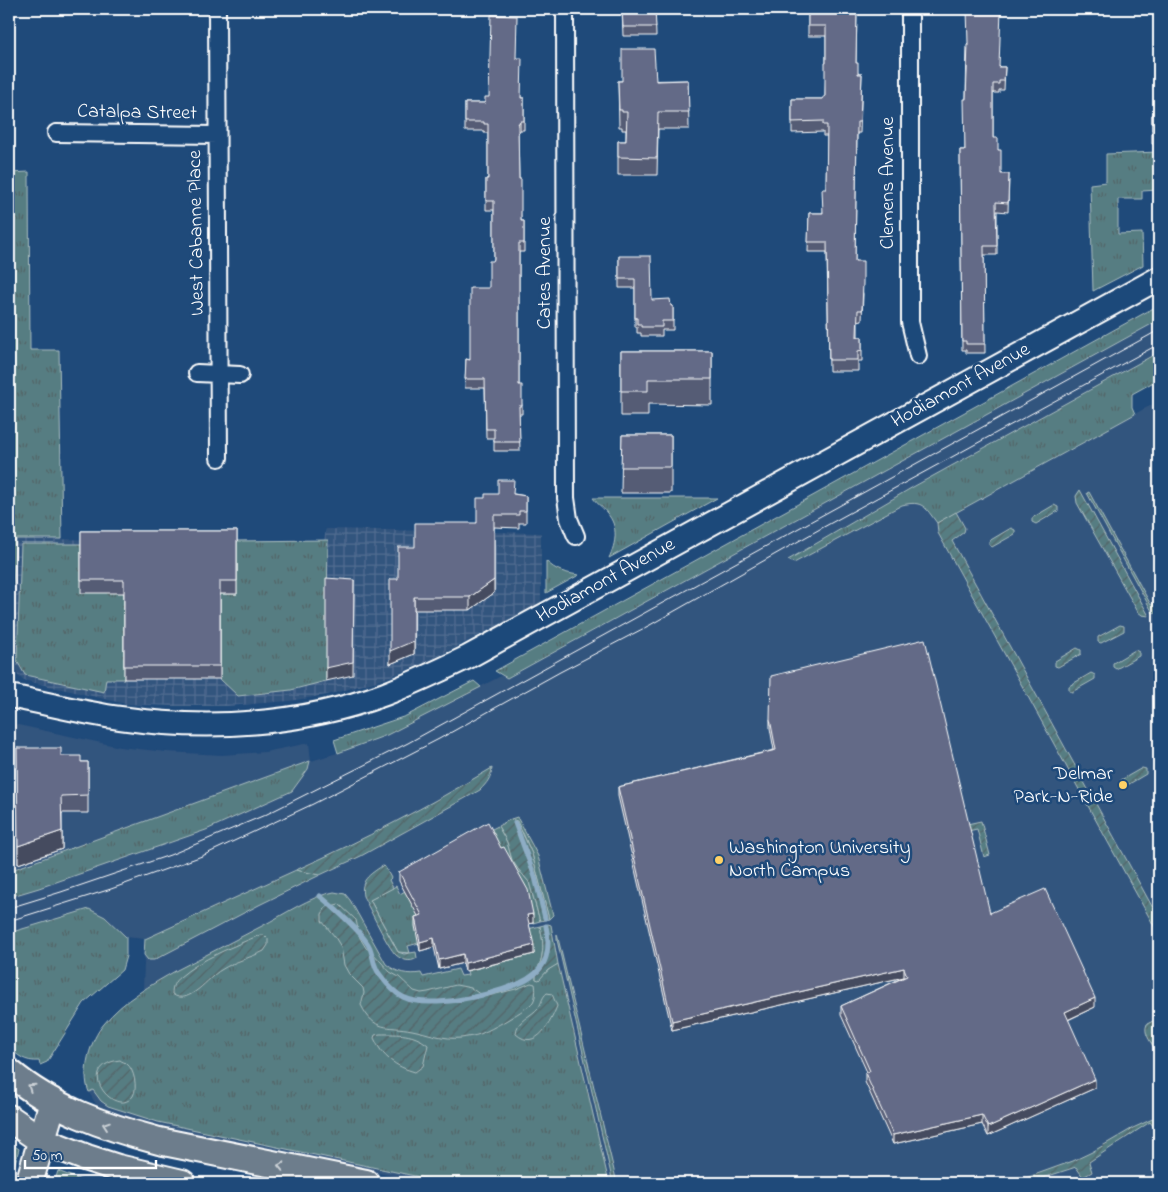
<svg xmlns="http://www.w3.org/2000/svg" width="1168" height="1192" font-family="'Indie Flower',sans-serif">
<defs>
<pattern id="industrial-grid" width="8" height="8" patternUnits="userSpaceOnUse" patternTransform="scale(1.25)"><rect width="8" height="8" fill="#33547e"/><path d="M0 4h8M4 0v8" fill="none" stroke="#526e91"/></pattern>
<pattern id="grass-tufts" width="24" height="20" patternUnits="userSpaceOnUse" patternTransform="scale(1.25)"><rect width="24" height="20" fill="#577d82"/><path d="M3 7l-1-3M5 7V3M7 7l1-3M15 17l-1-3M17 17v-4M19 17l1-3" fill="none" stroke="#526467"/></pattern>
<pattern id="garden-furrows" width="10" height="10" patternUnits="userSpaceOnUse" patternTransform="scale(1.25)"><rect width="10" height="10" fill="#577d82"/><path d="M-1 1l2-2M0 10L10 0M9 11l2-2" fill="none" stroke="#526467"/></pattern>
</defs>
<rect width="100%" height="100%" fill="#1f4a7a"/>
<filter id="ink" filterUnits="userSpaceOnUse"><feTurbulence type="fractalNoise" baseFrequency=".02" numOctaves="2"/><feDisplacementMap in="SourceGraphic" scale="10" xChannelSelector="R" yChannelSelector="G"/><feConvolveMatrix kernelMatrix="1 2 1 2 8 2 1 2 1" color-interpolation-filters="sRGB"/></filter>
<g filter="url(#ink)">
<path fill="#33547e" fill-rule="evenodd" d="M1159,320V352L913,487L788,560L902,505L914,502L922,505L937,523L1153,404L1159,416V1183H425L119,1117L106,1111L96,1104L87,1089L86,1080L93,1041L103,1024L143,989L145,939L126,937L105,917L89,909L9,933V897L39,888L310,761L9,871V723L120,747L166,752L222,755L265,752L309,743L311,761L347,750L387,735L503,675L508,678ZM937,525L1007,659L938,533Z"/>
<path fill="url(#industrial-grid)" d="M326,529L541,533V603L427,662L381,680L327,695L289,701L227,706H172L126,704L23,680L18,676L11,658L9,645L16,539L324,541Z"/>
<path fill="url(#grass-tufts)" stroke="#abbec0" d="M1159,152L1158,190L1142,191V199H1118V234L1142,233L1143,265L1093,291L1090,184L1106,182V154Z
M29,172L30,350H59L62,539H16L9,646L11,658L15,671L9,669V173Z
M1159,305V320L507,678L495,671Z
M1159,352V379L1132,394V407L1135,414L937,523C925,507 923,500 902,505L794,563L788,560L913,487Z
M593,498H717L609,558C616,543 619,527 607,513C603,507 597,504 593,498Z
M328,540L326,681L291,690L238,696L220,679V594H237L236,541Z
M21,544H81L124,593V679H106L104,692L25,675L17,661Z
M546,561C556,571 565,573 579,575L546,593Z
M474,681L481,687L387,735L338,753L334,740L406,716Z
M310,761L308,769L292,791L206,830L39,888L9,897V871Z
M517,817L538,856L553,915L549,919L532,854L523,833L511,819Z
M498,826L507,842L512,860L518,869L529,882L540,921L533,923L528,898L488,831Z
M296,870L320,875L259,905L154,960H148L144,955L145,939Z
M396,886L400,894L405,891L430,892L419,943L408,946L410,953L398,952L370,900Z
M334,892L345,894L350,900L386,964C397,973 407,975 421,973L423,977L458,969L461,976L468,975L467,971L534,954L528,929L540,926C542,936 544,945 542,955C541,964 536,969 536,979C546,975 548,968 558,964L609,1183H448L158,1122L108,1106L101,1101L93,1090L89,1092C81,1072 90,1040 104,1024C123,1000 151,985 177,970C205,955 234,941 262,926C283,915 311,896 334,892Z
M89,909L105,917L126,937V956L122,970L84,1003L47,1062L40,1065L39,1061C25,1062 18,1056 9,1047V933Z
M9,1142L19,1149L9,1183Z
M58,1171L88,1183H54Z"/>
<path fill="url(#garden-furrows)" stroke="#abbec0" d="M1080,490L1149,616L1142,615L1138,612L1077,503L1076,496Z
M1089,492L1151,605L1159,601V611L1153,613L1087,493Z
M1054,505L1058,507V511L1036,524L1032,522V518Z
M956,512L965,528L964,532L952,541L1159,919V935L938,533L937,523Z
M1011,528L1015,530V534L992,547L989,545V541Z
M1120,625L1124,626V631L1101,643L1098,642V637Z
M1077,648L1081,650V654L1058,667L1055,666V661Z
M1135,650L1139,652V656L1116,669L1113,667V663Z
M1091,673L1095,675V679L1072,692L1069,691V686Z
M492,768C491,778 487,783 480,790L361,856L320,875L296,870C363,840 428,806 492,768Z
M1142,768L1146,769V774L1124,787L1120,785L1121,780Z
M511,819L517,821L532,854L549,919L540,921L529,882L518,869L512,860L507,842L498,826Z
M981,821L990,855L984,857L977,829L968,831L967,824Z
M382,866L385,867L391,878L389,880L393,888L370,900L398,952L404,954L416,952L417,958C410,963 402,960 396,955C387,946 370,909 363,896C360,880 369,875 382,866Z
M339,904L356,920L360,938L366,948L372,952L390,972L399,977L414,991L421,993L428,992L456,985L471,988L484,997L516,989L531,983L535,984C536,989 536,997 533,1002C528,1009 489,1031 480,1034C475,1036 467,1037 461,1038C444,1040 428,1033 412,1030C387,1025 375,1033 361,1005L364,993L363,988L349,974L344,965L341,947L335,937L322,921V914L326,907Z
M548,924L551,925L558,964L548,970L539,980L536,979C536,970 541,964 542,955C544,945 542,936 540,926Z
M557,934L617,1183H613L557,940Z
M260,935H264L268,939V945L264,951C250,958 235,961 221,970C208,977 189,1007 172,994C172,987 174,981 180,977C199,960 236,945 260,935Z
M547,993L552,994L557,1006C551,1022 536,1052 516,1034C516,1020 531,1017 539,1007C542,1002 542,997 547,993Z
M1159,1018V1041L1154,1048C1150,1040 1143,1033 1147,1024Z
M380,1034C399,1034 413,1033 428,1045L423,1066L415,1072C396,1067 382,1057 374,1038L375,1035Z
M120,1060C122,1062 125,1062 127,1064C134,1069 138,1088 133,1096C116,1120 72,1066 120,1060Z
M1159,1116V1132L1157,1131L1150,1122L1089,1162L1092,1172L1083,1177L1076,1167L1027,1183H1012L1073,1161L1092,1152L1133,1128Z"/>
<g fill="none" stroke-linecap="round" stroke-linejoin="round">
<path stroke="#8eadc5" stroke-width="5" d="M515,823L535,877L545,918
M320,896C333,907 364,934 370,948C374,959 373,967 381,976C386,983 395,993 403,997C429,1010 491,995 518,984C545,973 552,954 546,926"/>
<defs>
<path id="street" d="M217,9L219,458
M565,9L566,498L569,519L576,536
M910,9V322L918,356
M56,133L217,135
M197,373L240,375"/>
<path id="secondary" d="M9,696C46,703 83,713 120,718C208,731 302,725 385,694C414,683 441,670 468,657L1159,278"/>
<path id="primary" d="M9,1072C51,1108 106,1127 159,1141L366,1183
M9,1118L41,1140L87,1158L118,1168L182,1183
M29,1183L53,1102"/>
</defs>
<use href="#street" stroke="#fff" stroke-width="20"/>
<use href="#secondary" stroke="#fff" stroke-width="26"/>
<use href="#primary" stroke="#fff" stroke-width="30"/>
<use href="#street" stroke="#1f4a7a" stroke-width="16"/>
<use href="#secondary" stroke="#1f4a7a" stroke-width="22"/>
<use href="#primary" stroke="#6d7d8c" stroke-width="26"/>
<path stroke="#fff" stroke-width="1" d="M9,908L61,892L170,855L265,815L408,743L1159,330
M9,921L111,889L202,856L313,804L439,739L560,672L650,625L820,529L1159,344"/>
</g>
<path fill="#555c74" stroke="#fff" d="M622,9H655L656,36H623Z
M808,9H857L856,63L858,74H862L860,133H857L855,261L863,294L862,320L858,321V337H862V361H858V371H829L827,252H808L809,213H823L826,189L827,136H823V132L792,133V99H823L825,97L826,63V36H808Z
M967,44L1000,67H1005L1004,90H999V93H993V138L998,150L1001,174H1009L1008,212L997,211V255H984L985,353H966V350H962L960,150H965Z
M516,58L521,98H524V130H520L518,133L519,179L521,221H524V252H519V385L522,406V414H519L520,451H494V438H486L485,388H465L466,359L470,360L489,288L494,259V210H486V179H488V133H484V131H465V103H485Z
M688,80L689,129H658L657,175H618V141H626V130H622V127H619L618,81Z
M1159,112V150H1158V144H1152V115H1159Z
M619,256L652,300L673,306V330H662V336H641V333H637V327H635V288H619Z
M621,351H712V405L648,404V416H621Z
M622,435H671V493H621Z
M514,494L526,496V523H519V528L494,527V593L470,610H414V654L390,664L398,579L415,547L477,523L485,498Z
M81,531H237V594H220V679H124V593H81Z
M770,719L990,913L1095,1007L1068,1020L1095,1088L988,1136L982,1124L893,1144L865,1082V1073L867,1072L841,1015V1006L904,977L672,1030L618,796V787L774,750L770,728Z
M17,748L61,756L81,762H88V813H62V849L18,864Z
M399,872L533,923L529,924L534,954L465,971L463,963L439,969L434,947L420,951L415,926V917L418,916L399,881Z"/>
<path fill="#454b5e" stroke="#fff" d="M520,121V130L518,133V124Z
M354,580L353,675L326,681V668Z
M494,580V593L470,610V597Z
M414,597V654L390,664V651Z
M62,831V849L18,864V846Z
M533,914V923L527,924V915Z
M434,938V947L420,951V942Z
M534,945V954L465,971V963Z
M463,954V963L439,969V960Z
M904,968V977L672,1030V1021Z
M1095,998V1007L1065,1021V1012Z
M1095,1079V1088L988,1136V1127Z
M982,1115V1124L893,1144V1135Z"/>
<path fill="#636b87" stroke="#fff" d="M622,9H655L656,27H623Z
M808,9H857L856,63H858V74H862L860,122H857V125L855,261H863V283L862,310H858L857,337H862V350L858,351V360H829L827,242H808L809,213H823L822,189H826L827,125H823V121L792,122V99H823V97H825V63H826V26H808Z
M967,9H1001L999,67H1005L1004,81H999V84H993V138H998V150H1001V174H1009L1008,203L996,202L997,246H984L985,344H966V341H962L960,150H965L964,99H966L968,43Z
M491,15L517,16L516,58H522L521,98H524V121H520L518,124L519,179H521V221H524V243H519V385H522V406H519L520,442H494V429H486L485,379H465L466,359L470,360V288H489V261H493L494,259V201H486V179H488V124H484V122H465V103H485V97H489Z
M622,49H654L656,81L688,80L689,112H658L657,158L618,157V141H626L627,112H622V110H619L618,81H622Z
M1159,112V137H1158V130H1152V115H1159Z
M619,256H651L652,300L670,299L671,306H673V321H662V327H641V324H637V318H635V279H619Z
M621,351H712V379H648V391H621Z
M622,435H671V467H621Z
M498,480H514L513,494L526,496V511H519V515H494V580L470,597H414V641L390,651V579H398V547H415V523H477V498H485V494H498Z
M81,531H237V581H220V666H124V580H81Z
M326,578L354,580L353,662L326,668Z
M925,639L990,913L1045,889L1095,998L1065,1012L1095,1079L988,1127L982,1115L893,1135L865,1073L870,1071L841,1006L907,976L904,968L672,1021L618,787L776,750L770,719L771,676Z
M17,748H61V756H81V762H88V795L61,796L62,831L18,846Z
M488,822L501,848L504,847L528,890L533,914L527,915L534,945L465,963L463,954L439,960L434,938L420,942L415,917L422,915L399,872Z"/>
<defs><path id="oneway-chevron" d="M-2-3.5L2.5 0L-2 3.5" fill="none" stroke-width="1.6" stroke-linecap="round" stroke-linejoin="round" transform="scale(1.25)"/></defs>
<g stroke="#ccd2d7">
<use href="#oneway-chevron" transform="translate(31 1087) rotate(-146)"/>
<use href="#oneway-chevron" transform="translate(106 1125) rotate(-161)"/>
<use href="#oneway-chevron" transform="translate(281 1166) rotate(-168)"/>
</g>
</g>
<g fill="#ffd166" stroke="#1f4a7a" stroke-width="2">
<circle cx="1123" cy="785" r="5"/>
<circle cx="719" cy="860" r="5"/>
</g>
<g text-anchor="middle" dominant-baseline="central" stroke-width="5" stroke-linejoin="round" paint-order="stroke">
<g font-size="20" fill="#fff" stroke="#1f4a7a">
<text transform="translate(137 113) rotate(1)">Catalpa Street</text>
<text transform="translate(888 183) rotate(-90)">Clemens Avenue</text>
<text transform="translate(197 233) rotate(-91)">West Cabanne Place</text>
<text transform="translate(545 273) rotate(-90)">Cates Avenue</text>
<text transform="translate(961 386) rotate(-29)">Hodiamont Avenue</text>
<text transform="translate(606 581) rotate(-29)">Hodiamont Avenue</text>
</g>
<g font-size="20" fill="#fff" stroke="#1f4a7a" text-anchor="end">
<text x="1113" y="774">Delmar<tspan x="1113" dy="23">Park-N-Ride</tspan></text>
<text x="729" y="848" text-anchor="start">Washington University<tspan x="729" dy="23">North Campus</tspan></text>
</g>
</g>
<rect width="1168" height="1192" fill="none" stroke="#1f4a7a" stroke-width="30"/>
<rect x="15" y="15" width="1138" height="1162" fill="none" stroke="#fff" stroke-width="2" filter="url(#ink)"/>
<path d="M25 1160v8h131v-8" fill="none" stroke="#ffffff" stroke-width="2.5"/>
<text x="32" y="1160" font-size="15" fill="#ffffff" stroke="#1f4a7a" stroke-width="4" paint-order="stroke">50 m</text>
</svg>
